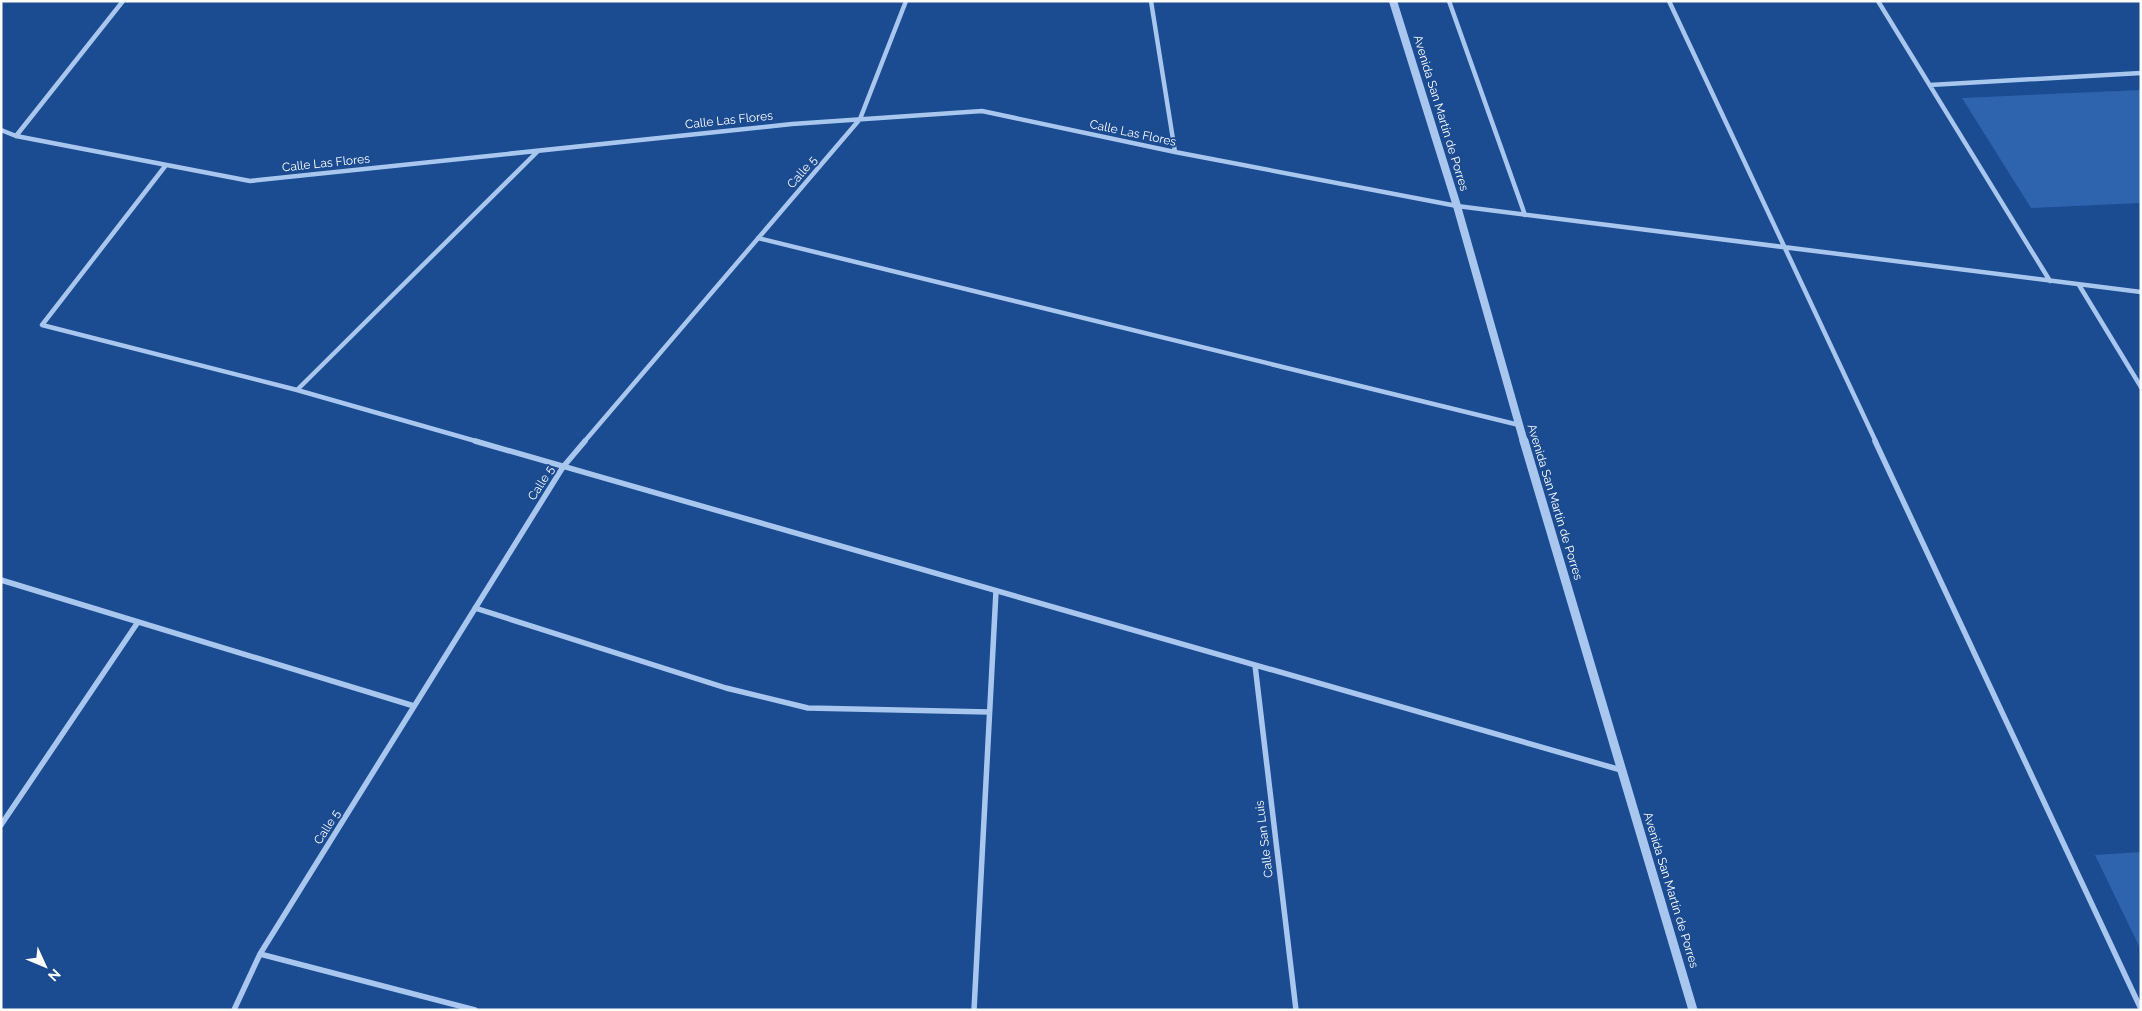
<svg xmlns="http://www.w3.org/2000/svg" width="2142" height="1011" font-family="Raleway,sans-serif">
<rect width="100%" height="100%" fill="#1b4b90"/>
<path fill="#2e64ae" d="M2141,90V203L2031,208L1962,98Z
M2141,852V950L2095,855Z"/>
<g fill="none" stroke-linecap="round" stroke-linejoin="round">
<path stroke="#a9c7ee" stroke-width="4.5" d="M1151,1L1175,152
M1449,1L1525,215
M1669,1L1876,442
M1878,1L2050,281
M1930,85L2141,73
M1,130L16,136L250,181L792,124L982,111L1175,152L1457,206L2141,292
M16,136L123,1
M166,165L42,325L297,390L479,442
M758,238L1519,425
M2079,285L2141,387
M297,390L538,151
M584,442L860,119L906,1"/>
<path stroke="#a9c7ee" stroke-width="5.5" d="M475,441L1621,770
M1875,441L2141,1009
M1,580L414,706
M475,608L726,688L808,708L989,712
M1255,665L1296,1010
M1,825L138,622
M260,954L475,1010
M234,1010L260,954L563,467L585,441
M974,1010L996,591"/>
<path stroke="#a9c7ee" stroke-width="8" d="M1393,1L1457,206L1524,442"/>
<path stroke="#a9c7ee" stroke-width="9" d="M1524,441L1693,1010"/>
</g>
<g text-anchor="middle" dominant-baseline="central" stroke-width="4" stroke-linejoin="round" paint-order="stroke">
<g font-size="12" fill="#fff" stroke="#1b4b90">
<text transform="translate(1441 113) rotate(73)">Avenida San Martín de Porres</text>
<text transform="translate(729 120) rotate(-6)">Calle Las Flores</text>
<text transform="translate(1133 133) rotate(12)">Calle Las Flores</text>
<text transform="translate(326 163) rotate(-6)">Calle Las Flores</text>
<text transform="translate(802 172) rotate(-49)">Calle 5</text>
<text transform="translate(541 483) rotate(-58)">Calle 5</text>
<text transform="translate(1555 502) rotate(73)">Avenida San Martín de Porres</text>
<text transform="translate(327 827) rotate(-58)">Calle 5</text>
<text transform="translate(1264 839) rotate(-97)">Calle San Luis</text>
<text transform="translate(1671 890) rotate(73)">Avenida San Martín de Porres</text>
</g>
</g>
<rect width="2142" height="1011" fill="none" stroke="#ffffff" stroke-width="5"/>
<g transform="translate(45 966) rotate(134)" stroke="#1b4b90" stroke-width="4" paint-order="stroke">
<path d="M0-4L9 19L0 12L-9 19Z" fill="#ffffff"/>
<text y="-8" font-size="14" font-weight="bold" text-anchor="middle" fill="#ffffff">N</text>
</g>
</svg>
